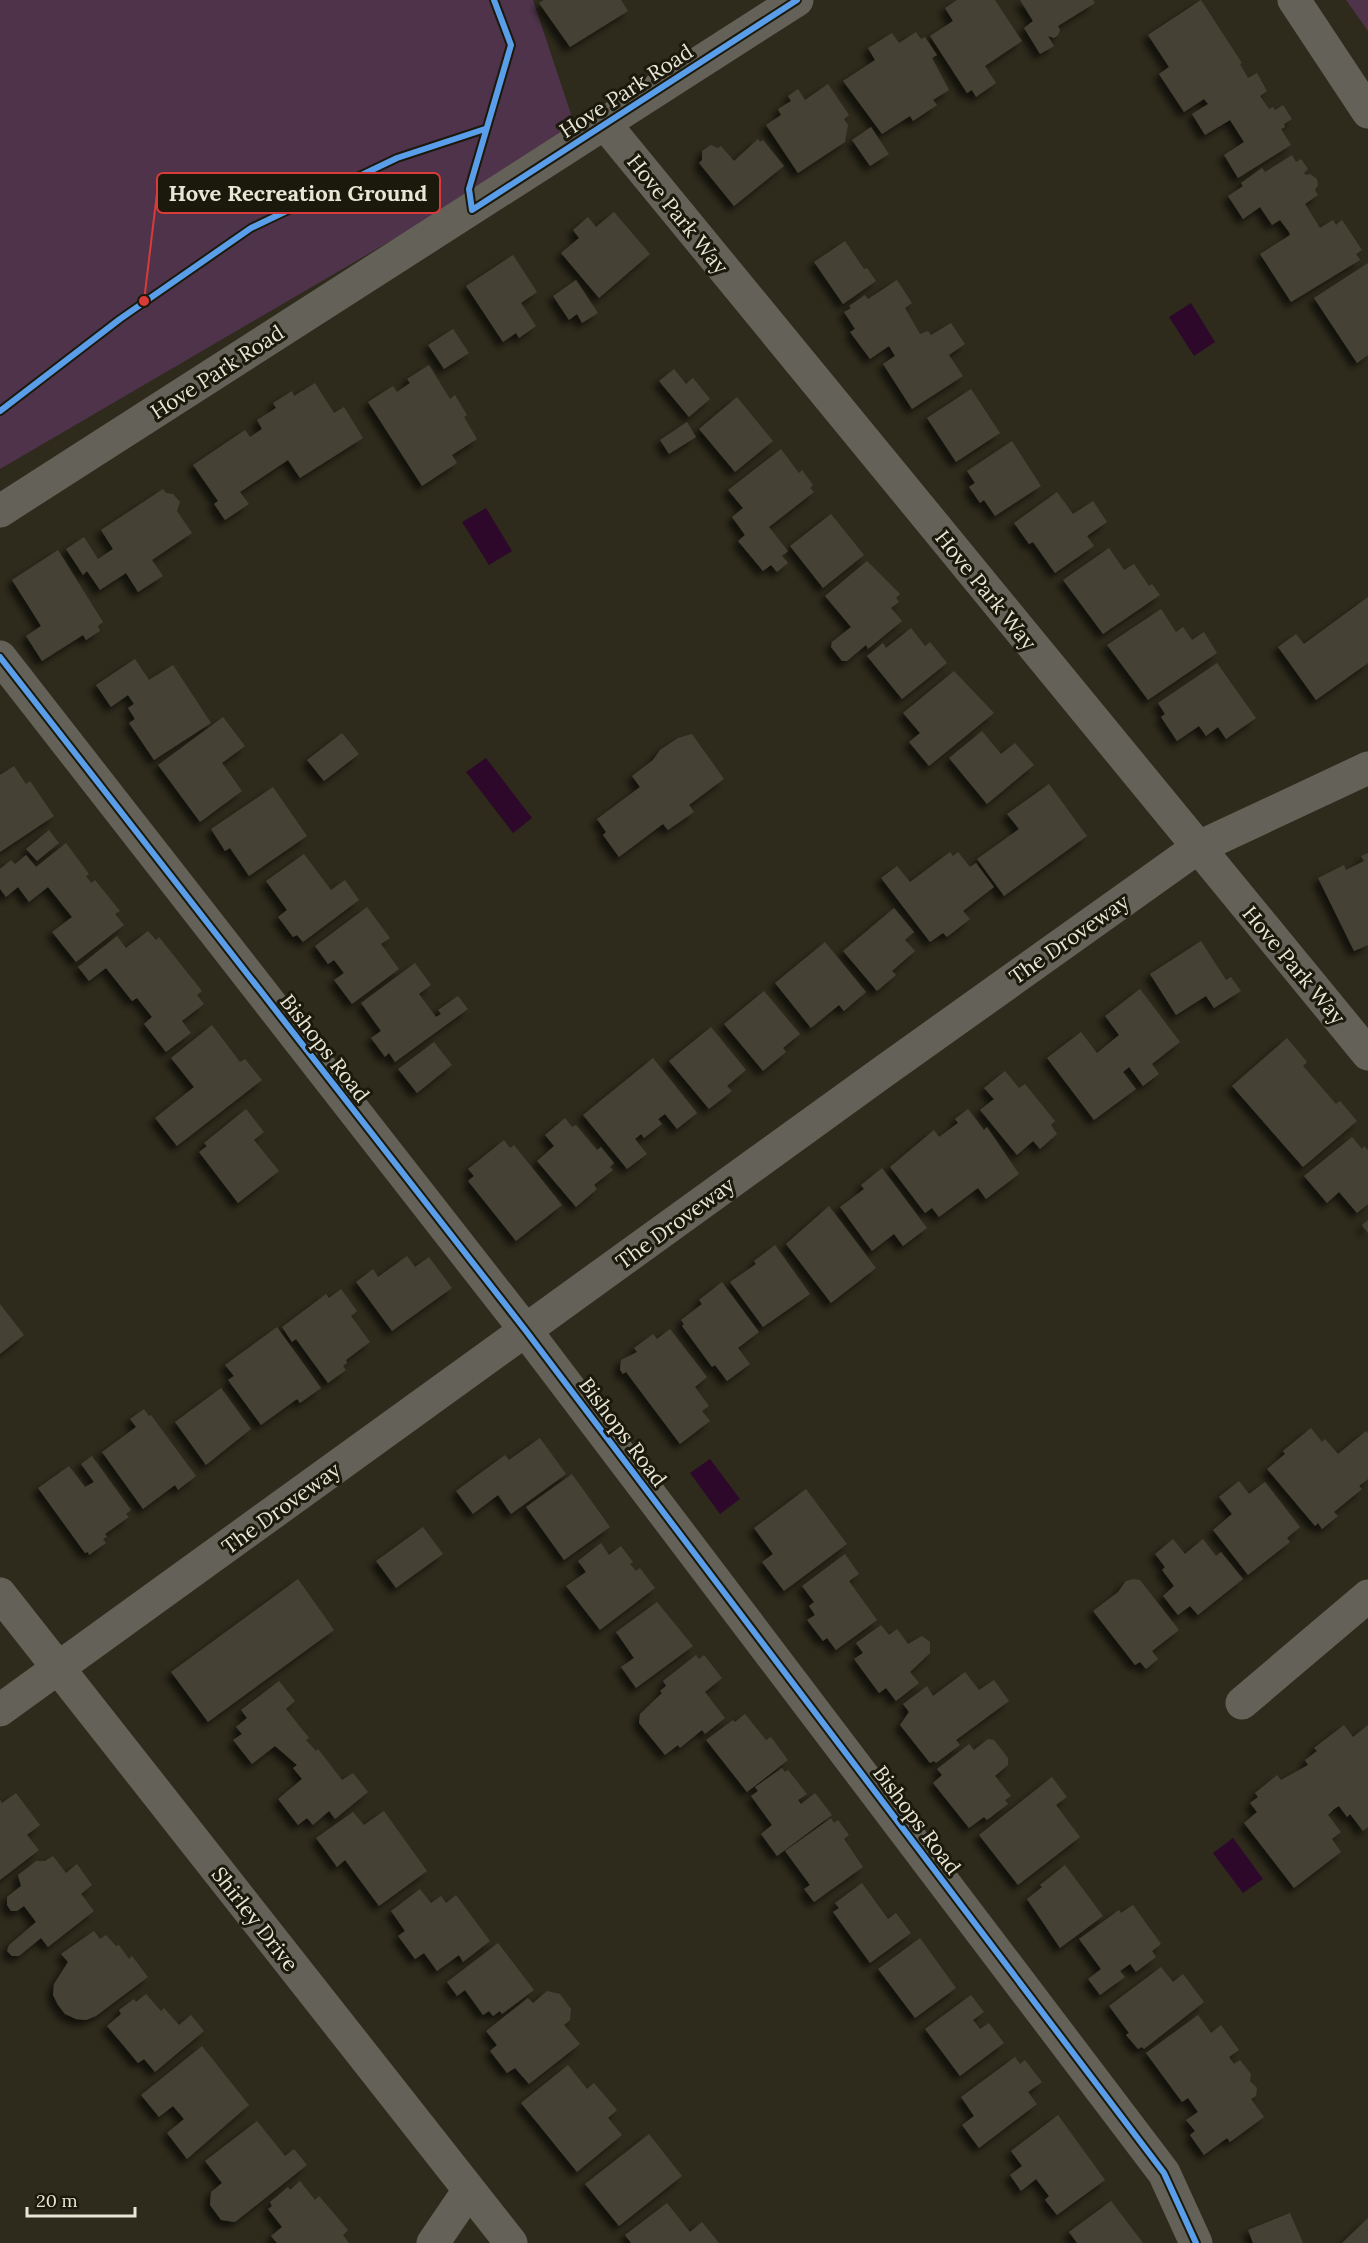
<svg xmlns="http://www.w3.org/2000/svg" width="1368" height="2243" font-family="Lora,serif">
<defs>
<filter id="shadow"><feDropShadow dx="-5.5" dy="5.5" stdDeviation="3" flood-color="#0009"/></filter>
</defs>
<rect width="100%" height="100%" fill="#2e2b1c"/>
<path fill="#4e334a" d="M0,0H533L577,132L0,469Z
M1346,0H1368V31Z"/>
<path fill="#2d082b" d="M1191,303L1215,342L1194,356L1169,317Z
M486,508L512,551L489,565L462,522Z
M486,758L532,818L513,833L466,772Z
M710,1459L740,1499L720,1514L690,1473Z
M1233,1838L1263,1879L1243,1893L1213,1853Z"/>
<path fill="#454235" filter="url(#shadow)" d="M544,0H621L628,11L570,47L539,3Z
M957,0H995L1022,41L985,66L996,83L976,97L972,90L967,93L930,36L953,21L945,8Z
M1020,0H1093L1095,3L1058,26L1060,30L1058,35L1054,38L1048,36L1054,46L1040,54L1024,28L1033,21Z
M1201,0L1242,63L1240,64L1248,78L1257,73L1267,91L1260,96L1269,109L1273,107L1275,110L1283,105L1292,119L1284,124L1285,127L1281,129L1291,145L1238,178L1224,155L1244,142L1230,120L1205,135L1192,114L1208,104L1204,99L1184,112L1159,74L1169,67L1148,35Z
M916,32L921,39L925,37L937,55L932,58L949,90L933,100L937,105L913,121L910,116L882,134L843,81L875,60L868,48L892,33L899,43Z
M828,84L849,115L844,119L848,125L845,142L798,173L766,125L781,115L778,109L791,101L788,96L798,89L805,100Z
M871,127L889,154L870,166L852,140Z
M758,139L760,142L763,140L784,166L734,206L699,163L702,160V151L711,145L718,148L721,146L734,161Z
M1292,155L1296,162L1301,159L1308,169L1304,173L1306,175L1310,174L1317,179L1318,185L1315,190L1318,195L1305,204L1320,228L1333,220L1336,225L1342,220L1362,250L1356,254L1360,260L1291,302L1260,254L1290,235L1289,232L1280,220L1272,225L1260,207L1243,219L1228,196L1243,186L1241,183L1262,168L1265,172Z
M614,212L650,254L599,298L561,253L579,238L573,230L588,217L596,227Z
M845,241L864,269L867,268L876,281L843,304L814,262Z
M513,255L537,292L521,303L536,326L519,338L516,333L503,342L466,286Z
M1368,263V355L1357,363L1314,298Z
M576,280L598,313L582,323L577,314L569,320L553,296Z
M897,280L912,303L905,308L920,334L928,331L931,335L951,323L965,344L949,355L963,376L912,409L883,364L895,356L889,346L870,359L850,332L855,329L844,312L851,308L849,306L865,295L868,299Z
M453,329L469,353L444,369L428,345Z
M429,365L450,399L455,395L467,415L464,417L477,439L452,455L457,463L422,486L368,402L393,386L397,392L410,383L407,379Z
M674,369L686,384L693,378L710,399L689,417L659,381Z
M315,383L334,413L344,407L363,438L300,478L288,460L240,492L249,504L225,520L214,504L218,501L193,465L245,430L250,437L262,429L257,420L276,408L273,403L292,391L294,396Z
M971,389L1000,433L956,462L927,418Z
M737,397L773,441L735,472L699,429Z
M687,422L696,437L669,454L660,440Z
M1012,441L1041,486L995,516L984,500L980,503L969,487L975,483L967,471Z
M781,449L799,473L802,470L813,485L810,488L814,492L769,527L788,551L782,556L788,563L777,572L771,565L763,571L738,541L745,535L732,517L743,508L728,490Z
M163,489L166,493L173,494L180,502L177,511L192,533L152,560L163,576L138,592L126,573L100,590L87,571L83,575L66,549L84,537L98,559L113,549L101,530Z
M1057,492L1073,514L1093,501L1107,522L1087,536L1094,546L1055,573L1033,542L1029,544L1014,523Z
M831,514L864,555L823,588L790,546Z
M1109,548L1124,570L1134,564L1149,586L1152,584L1160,595L1103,634L1063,580Z
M58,550L103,622L98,626L100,631L86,640L83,635L42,661L26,636L41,626L12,580Z
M867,561L900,594L896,598L899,602L891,608L902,621L868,649L866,645L847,661H842L831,647L832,642L851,627L825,596Z
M1368,597V663L1316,700L1278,647L1296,634L1304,644Z
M1161,609L1176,632L1183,627L1192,640L1204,632L1217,653L1148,700L1107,645Z
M911,628L925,646L930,642L947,663L902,699L867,656L883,643L886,648Z
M135,659L149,680L173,665L211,723L154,760L129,723L135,719L128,708L134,704L128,695L111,707L96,685Z
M1217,663L1256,718L1226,739L1218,727L1206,736L1199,726L1177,741L1161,717L1165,714L1158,703Z
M954,671L994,713L929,766L909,742L920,733L903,713Z
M223,717L245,746L222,763L242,791L200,822L158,765Z
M982,731L1001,754L1015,743L1034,765L987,804L949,758Z
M342,733L359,754L324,781L307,760Z
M692,734L724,779L689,805L694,812L668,830L663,824L619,857L603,835L606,832L597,819L640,787L632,776L653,760L660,750L678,738Z
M14,766L26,784L30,781L54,816L0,852V775Z
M1049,784L1087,836L1004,896L977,859L1019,829L1007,814Z
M273,787L307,836L249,876L230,848L225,851L211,829Z
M49,830L59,843L37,861L26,849Z
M66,843L89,874L86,876L91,883L95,880L120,911L115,914L124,925L76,962L52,932L72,917L48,887L29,902L18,887L6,897L0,889V869L11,860L15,864L26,855L36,867Z
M950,852L953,856L958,852L970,867L976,863L994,887L963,911L970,919L947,937L943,933L930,942L881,878L897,866L910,882Z
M1368,853V945L1354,951L1318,878L1344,865L1346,870L1364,861L1361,856Z
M304,854L331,890L345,880L359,900L303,942L297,935L293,937L278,917L287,910L266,881Z
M367,907L390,938L381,944L399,969L352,1004L334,980L344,973L334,960L328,964L315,946Z
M894,908L914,932L905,940L915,951L892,971L896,975L877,991L843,951Z
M148,931L156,940L159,937L202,991L197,995L204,1004L182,1021L191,1033L166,1052L144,1024L152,1017L137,998L132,1001L106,968L89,981L78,967L117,936L126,948Z
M1201,941L1226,980L1231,977L1241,991L1214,1008L1206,996L1176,1015L1150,974Z
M825,942L866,992L844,1011L839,1005L811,1028L775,983Z
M415,963L431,985L419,994L436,1017L441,1014L438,1010L458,996L468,1009L395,1062L389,1053L385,1057L371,1038L381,1031L361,1003Z
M1140,989L1180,1042L1152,1064L1159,1074L1143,1086L1129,1067L1123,1072L1136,1089L1094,1120L1047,1058L1081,1032L1097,1053L1119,1035L1105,1016Z
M764,991L800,1034L783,1048L786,1052L763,1071L724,1024Z
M212,1025L240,1062L245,1059L262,1080L177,1146L155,1118L194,1087L171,1058Z
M711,1027L746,1070L727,1086L732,1091L709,1109L669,1061Z
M1287,1038L1307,1062L1303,1066L1336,1104L1340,1101L1357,1121L1303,1167L1232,1086Z
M434,1042L452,1065L417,1093L398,1069Z
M653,1058L697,1113L677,1129L665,1114L658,1119L662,1124L644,1138L641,1134L635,1139L647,1154L627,1169L583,1115Z
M1005,1071L1019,1088L1025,1084L1055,1121L1051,1125L1057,1134L1040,1149L1033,1141L1017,1155L980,1110L994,1099L984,1088Z
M246,1109L264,1132L254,1140L279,1171L238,1203L199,1152L207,1146L204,1143Z
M968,1109L984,1130L987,1127L1019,1174L986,1199L978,1188L939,1217L932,1208L925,1213L890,1167L934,1130L939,1137L958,1123L955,1119Z
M565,1118L572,1127L576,1125L597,1150L601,1147L614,1163L610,1167L613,1170L594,1185L597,1189L576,1207L537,1161L554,1146L545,1135Z
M1352,1137L1362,1149L1364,1146L1368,1150V1204L1357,1213L1339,1192L1327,1203L1304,1176Z
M504,1140L510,1148L514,1145L562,1205L516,1241L468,1181L474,1176L468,1169Z
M882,1168L927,1228L903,1246L894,1234L872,1251L840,1207L864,1189L861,1185Z
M829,1206L876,1268L831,1303L786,1244Z
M1368,1220V1233L1362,1225Z
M775,1245L810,1294L763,1327L730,1282L756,1264L754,1261Z
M407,1256L415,1267L429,1257L452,1288L392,1331L356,1282L373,1269L378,1277Z
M722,1282L759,1332L738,1348L750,1364L727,1381L715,1365L712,1367L682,1326L684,1324L681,1320L702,1304L699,1300Z
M341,1289L357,1311L351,1316L370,1342L346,1360L347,1363L343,1366L346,1370L328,1383L296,1339L292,1342L282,1327L326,1294L329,1298Z
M0,1304L24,1335L0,1354Z
M277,1327L321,1388L300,1403L297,1399L261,1425L228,1380L234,1376L225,1365Z
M670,1329L707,1377L695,1387L709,1406L702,1411L710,1421L680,1444L626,1372L623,1374L620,1370L621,1360L637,1352L634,1348L653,1334L657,1339Z
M221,1388L251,1429L206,1465L175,1422Z
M144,1409L149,1416L151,1415L196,1476L178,1490L175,1485L143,1509L102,1452L136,1427L130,1419Z
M1311,1428L1322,1442L1325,1439L1338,1454L1366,1431L1368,1433V1479L1359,1486L1362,1489L1334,1512L1338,1516L1322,1529L1318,1523L1315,1526L1267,1469L1285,1454L1283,1451Z
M540,1438L566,1474L511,1514L498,1495L473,1514L456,1491L505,1455L509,1460Z
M92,1456L131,1510L126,1514L129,1517L105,1534L107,1537L103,1539L106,1543L89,1555L88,1552L85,1553L38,1488L69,1466L85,1487L94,1482L81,1464Z
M572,1474L610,1527L564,1560L526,1507Z
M1239,1481L1249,1494L1265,1482L1300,1527L1287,1538L1290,1542L1248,1575L1213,1530L1232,1514L1219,1497Z
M806,1489L847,1544L784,1591L762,1562L773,1554L754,1528Z
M423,1527L443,1554L396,1588L376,1561Z
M1173,1539L1185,1554L1203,1539L1216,1556L1221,1552L1243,1579L1198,1615L1190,1606L1178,1615L1163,1596L1174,1586L1162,1570L1165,1567L1155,1554Z
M601,1543L609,1555L621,1546L633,1562L630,1564L636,1571L640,1568L655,1588L600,1630L566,1586L586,1572L578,1561Z
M845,1554L859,1574L849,1581L877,1620L836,1650L827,1638L823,1641L807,1620L815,1615L809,1606L814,1602L802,1586Z
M298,1579L334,1630L208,1722L171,1672Z
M1133,1579L1140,1580L1179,1630L1152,1651L1158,1659L1146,1669L1140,1662L1135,1665L1093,1611L1118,1592L1126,1581Z
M657,1602L693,1646L636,1688L621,1667L634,1658L616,1632Z
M881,1625L889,1635L897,1629L908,1644L922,1636L930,1642V1653L910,1672L919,1683L896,1701L886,1688L879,1693L854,1659L863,1653L856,1643Z
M696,1655L699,1659L704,1655L722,1678L705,1692L725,1718L705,1734L702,1730L680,1748L678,1745L665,1755L639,1723L640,1714L662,1693L660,1691L666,1686L663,1681Z
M965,1672L979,1690L994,1680L1009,1701L956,1740L960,1745L936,1763L934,1761L930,1763L900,1725L909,1712L903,1704L927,1686L933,1696Z
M279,1681L295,1701L286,1709L309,1738L306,1740L316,1751L318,1749L342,1780L353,1773L368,1792L335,1819L329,1811L313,1825L307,1818L298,1825L278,1799L302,1779L293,1768L297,1765L275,1746L252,1764L233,1740L242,1734L236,1727L247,1718L241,1710Z
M745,1714L766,1740L771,1737L788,1760L747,1792L706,1740L733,1720L735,1722Z
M1344,1725L1353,1737L1368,1725V1827L1363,1831L1350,1814L1347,1817L1339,1806L1334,1809L1328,1815L1341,1832L1332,1839L1341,1852L1294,1888L1244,1823L1257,1812L1250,1803L1258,1797L1255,1793L1277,1775L1281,1780L1308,1765L1305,1760L1317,1751L1314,1748Z
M988,1739L994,1740L1008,1758V1765L995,1776L1011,1796L1005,1800L1008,1804L987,1820L984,1817L969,1828L933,1783L942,1775L937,1769L969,1744L974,1750Z
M782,1768L785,1772L788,1770L807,1794L798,1800L801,1804L815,1793L832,1815L777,1856L761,1834L772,1825L751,1796L758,1791L755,1787Z
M1052,1777L1067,1797L1056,1805L1080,1837L1018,1885L979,1835Z
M16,1793L40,1825L27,1835L39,1850L0,1880V1800L2,1803Z
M384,1811L427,1871L379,1906L345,1860L337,1867L316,1838L353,1812L364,1825Z
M831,1818L834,1823L838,1820L849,1835L844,1839L863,1867L814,1902L804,1889L810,1885L785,1851Z
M53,1856L66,1873L77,1864L92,1885L81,1894L94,1911L48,1947L41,1938L19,1956H12L7,1951L9,1945L36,1922L24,1906L17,1911H11L7,1905V1897L21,1886L18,1875L36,1861H45Z
M1065,1865L1103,1916L1060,1948L1027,1899L1042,1887L1040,1885Z
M862,1883L888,1919L896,1913L911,1933L870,1963L833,1912L839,1908L835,1903Z
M420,1889L431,1903L441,1896L446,1903L456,1895L490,1941L463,1962L459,1955L437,1971L424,1953L415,1959L398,1936L405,1931L391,1911Z
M1133,1905L1161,1944L1152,1951L1156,1957L1136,1972L1130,1964L1120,1971L1125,1977L1100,1995L1088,1979L1101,1969L1079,1939L1119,1910L1121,1913Z
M94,1931L100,1939L106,1935L116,1946L119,1945L129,1959L132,1956L148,1977L96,2016L86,2020L76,2019L65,2014L58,2005L53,1995L54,1984L68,1962L61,1954Z
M920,1938L956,1988L915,2018L878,1969Z
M498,1943L534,1990L502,2014L500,2011L493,2016L489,2011L483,2015L465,1990L457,1996L447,1982Z
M1161,1967L1173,1982L1183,1974L1204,2002L1144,2049L1142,2047L1138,2049L1126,2035L1129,2033L1109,2006Z
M547,1991L560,1994L571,2009L570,2020L564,2025L580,2044L529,2084L515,2068L507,2073L490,2051L497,2045L486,2031L528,1998L533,2003Z
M146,1994L161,2011L164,2008L179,2025L191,2015L204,2031L155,2072L144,2059L138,2063L107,2026L121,2014L119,2010L134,1999L136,2002Z
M971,1995L984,2012L973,2020L980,2029L989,2023L1004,2043L960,2076L925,2029Z
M1198,2015L1211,2033L1221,2025L1239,2050L1229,2057L1234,2064L1240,2060L1251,2074L1250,2081L1257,2088L1256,2096L1251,2099L1264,2117L1230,2142L1227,2138L1204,2155L1190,2135L1195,2131L1186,2120L1198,2112L1188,2098L1182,2102L1146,2053Z
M202,2046L249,2105L187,2159L167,2133L184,2119L173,2106L159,2117L141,2095Z
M1015,2057L1020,2064L1025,2060L1042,2082L1028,2092L1037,2104L979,2148L962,2125L974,2116L961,2097Z
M568,2065L587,2089L594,2083L617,2110L608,2118L622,2135L577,2172L521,2103Z
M1058,2115L1105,2180L1057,2215L1045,2200L1049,2196L1036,2179L1021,2191L1010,2175L1022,2166L1011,2151Z
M257,2121L285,2156L294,2149L307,2165L235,2222L221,2220L210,2205L211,2192L222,2183L205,2161Z
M649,2134L682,2176L619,2226L585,2184Z
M300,2181L315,2200L319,2196L348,2230L343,2235L349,2243H277L271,2236L282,2227L268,2209L272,2206L270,2202L288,2187L290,2190Z
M1111,2201L1143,2243H1077L1069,2232Z
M667,2203L690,2232L702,2222L719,2243H631L625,2235Z
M1290,2213L1303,2243H1253L1248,2230Z
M1368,2218V2243H1342Z"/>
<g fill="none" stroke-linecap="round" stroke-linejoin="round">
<path stroke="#646258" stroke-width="33" d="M1294,0L1368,112
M605,124L1368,1054
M0,511L797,0
M0,657L526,1331L1164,2173L1196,2243
M0,1594L511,2243
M1242,1703L1368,1596
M0,1710L880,1074L1197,848L1368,768
M433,2243L469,2190"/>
<defs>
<path id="cycleway" d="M494,0L511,45L469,189L472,210L797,0
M0,411L120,319L251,228L397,158L485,129
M0,657L526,1331L1164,2173L1196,2243"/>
</defs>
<use href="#cycleway" stroke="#1b190c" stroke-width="10"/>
<use href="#cycleway" stroke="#5a9eea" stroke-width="6"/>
</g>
<g text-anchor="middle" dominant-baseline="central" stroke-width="6" stroke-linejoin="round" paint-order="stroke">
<g font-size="21" fill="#e8e6d5" stroke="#1b190c">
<text transform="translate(626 91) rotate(-33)">Hove Park Road</text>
<text transform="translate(678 214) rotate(51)">Hove Park Way</text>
<text transform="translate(217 372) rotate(-33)">Hove Park Road</text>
<text transform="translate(986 590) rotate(51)">Hove Park Way</text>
<text transform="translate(1069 939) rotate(-35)">The Droveway</text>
<text transform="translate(1294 965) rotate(50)">Hove Park Way</text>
<text transform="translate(325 1048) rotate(52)">Bishops Road</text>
<text transform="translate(675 1223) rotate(-36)">The Droveway</text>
<text transform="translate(623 1432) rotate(53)">Bishops Road</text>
<text transform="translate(281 1508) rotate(-36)">The Droveway</text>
<text transform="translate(917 1820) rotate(53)">Bishops Road</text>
<text transform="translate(255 1919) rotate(52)">Shirley Drive</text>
</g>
</g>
<path fill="none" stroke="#d83b39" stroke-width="2" d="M144 301L157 193"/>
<circle fill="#d83b39" stroke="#1b190c" stroke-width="2" cx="144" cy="301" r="6"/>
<rect fill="#1b190c" stroke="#d83b39" stroke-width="2" x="157" y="173" width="283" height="40" rx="6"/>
<g font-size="22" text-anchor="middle" font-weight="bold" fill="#e8e6d5">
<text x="298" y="201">Hove Recreation Ground</text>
</g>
<path d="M27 2207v9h108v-9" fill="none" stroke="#e8e6d5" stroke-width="3"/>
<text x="36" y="2207" font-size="18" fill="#e8e6d5" stroke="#1b190c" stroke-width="4.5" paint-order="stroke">20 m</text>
</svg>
